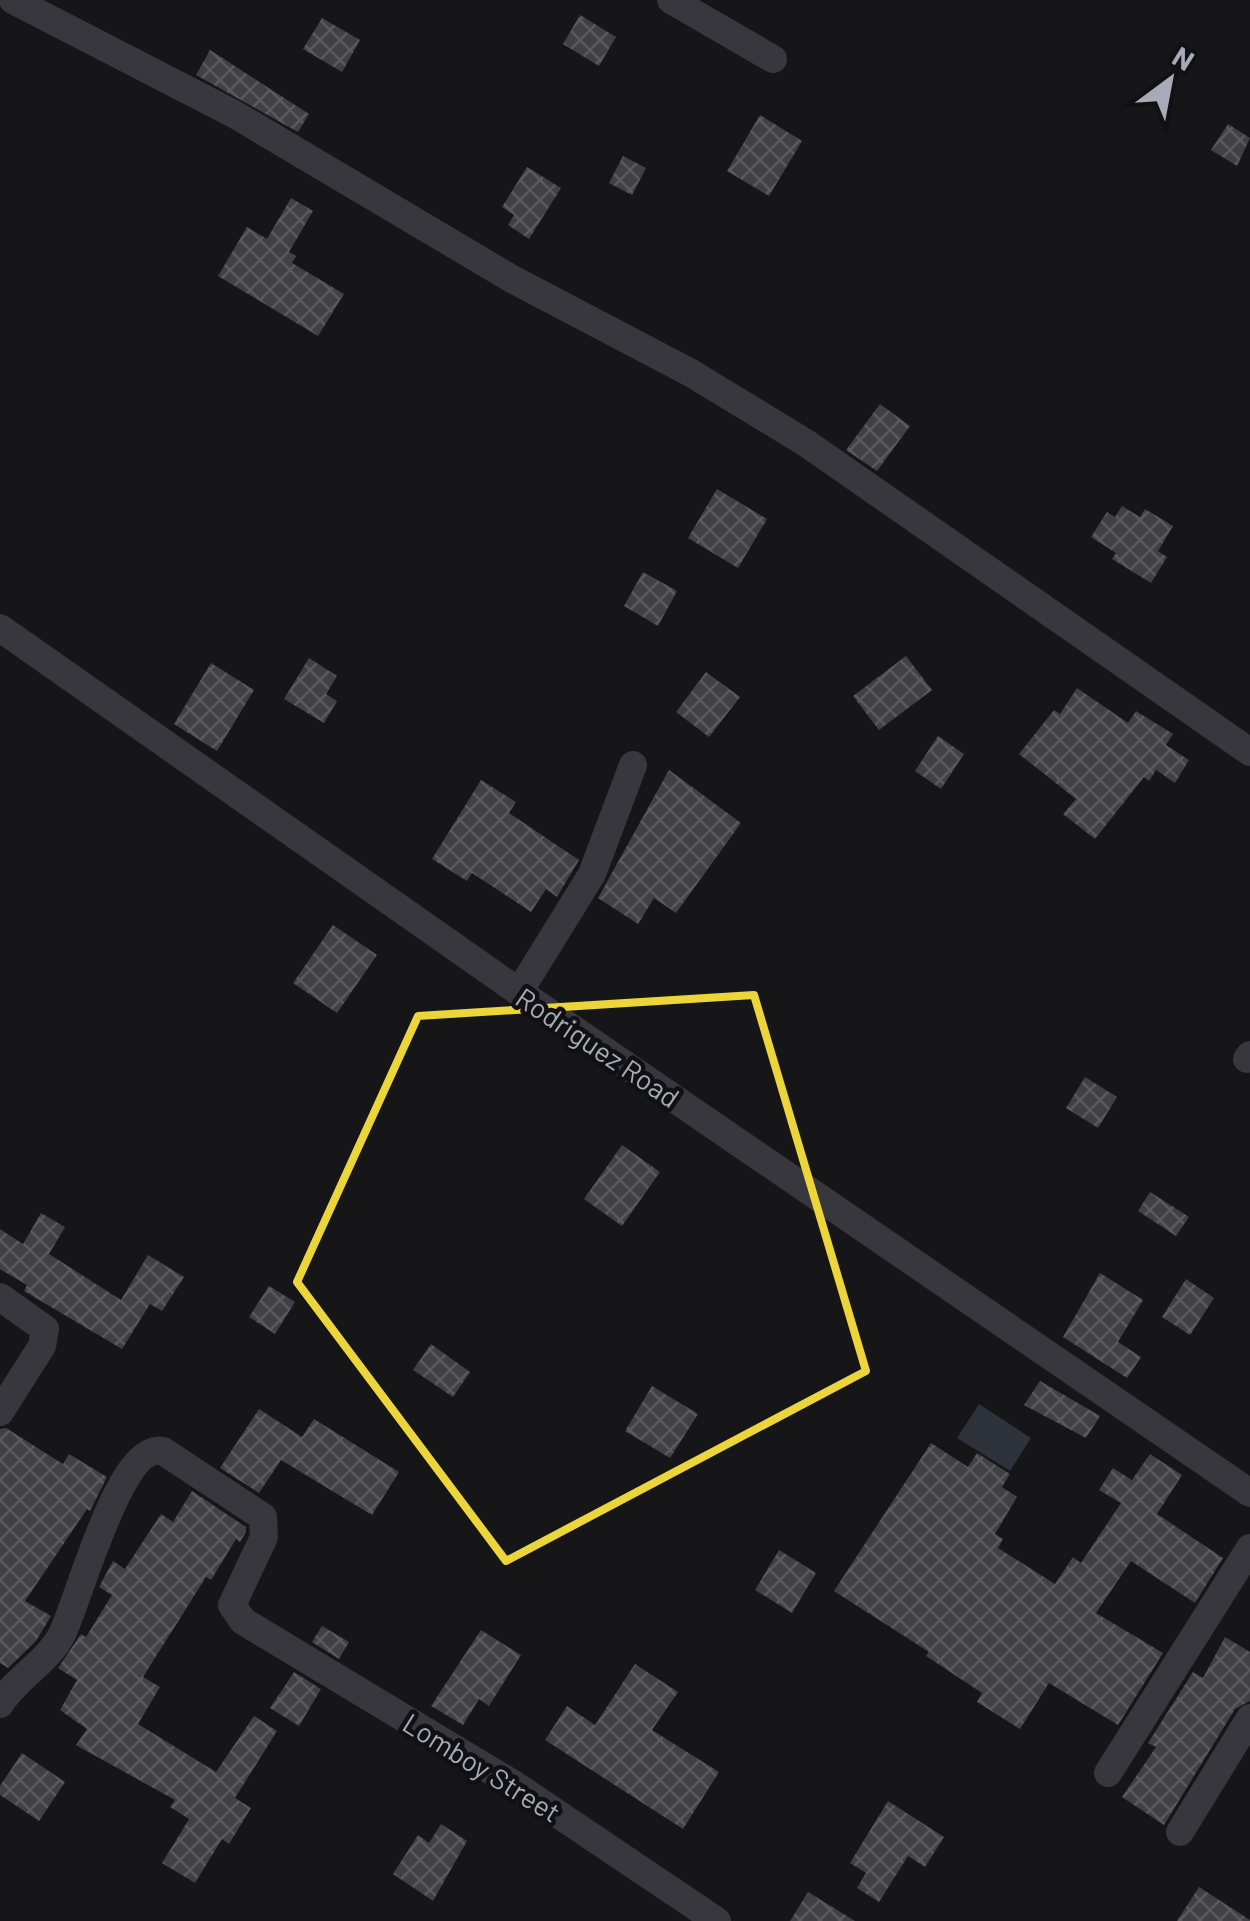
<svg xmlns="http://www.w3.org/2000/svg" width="1250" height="1921" font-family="Barlow,sans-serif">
<defs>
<pattern id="building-cross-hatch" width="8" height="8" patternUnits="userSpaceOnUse" patternTransform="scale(2.5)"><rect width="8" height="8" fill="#414045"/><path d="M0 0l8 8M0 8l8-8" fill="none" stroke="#5a595e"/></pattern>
</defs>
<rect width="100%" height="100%" fill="#161618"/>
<path fill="#2d323b" d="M979,1404L1031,1438L1010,1471L957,1438Z"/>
<path fill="url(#building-cross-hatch)" d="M580,15L616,37L599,66L563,44Z
M322,18L360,40L342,72L303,49Z
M210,50L309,114L298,132L196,75Z
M760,115L802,141L769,196L727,171Z
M1228,124L1250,138L1237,166L1211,150Z
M623,156L646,168L632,195L609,183Z
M527,167L561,188L529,239L508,225L514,215L502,207Z
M291,198L313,211L289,252L296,256L292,263L344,294L318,336L218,276L247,227L267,239Z
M880,404L910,426L877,471L846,450Z
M717,489L767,519L738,568L688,538Z
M1122,506L1140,517L1145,509L1173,526L1158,551L1167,557L1151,583L1112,559L1116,553L1091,537L1107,512L1115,517Z
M643,572L677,591L658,626L624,606Z
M906,656L932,690L879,730L853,696Z
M309,658L337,676L326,694L337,701L324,723L284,699Z
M211,663L254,690L217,751L174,724Z
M706,672L740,697L709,737L676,712Z
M1077,688L1128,723L1136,711L1173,734L1166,745L1189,760L1175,783L1156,770L1149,781L1144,777L1095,839L1063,814L1076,799L1019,754L1054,710L1060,714Z
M938,736L964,754L941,789L915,771Z
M669,770L741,823L676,913L654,898L638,924L598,898Z
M481,780L516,802L509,813L579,860L557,897L546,889L531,912L472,873L467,881L432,859Z
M333,925L377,955L337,1013L293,983Z
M1085,1077L1117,1097L1098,1128L1066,1108Z
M622,1145L660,1172L622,1226L584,1199Z
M1150,1192L1189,1217L1176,1236L1138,1211Z
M41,1213L65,1227L49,1254L121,1300L148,1255L184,1277L162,1311L150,1304L122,1349L24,1291L27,1285L0,1269V1229L23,1244Z
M1100,1273L1143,1300L1118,1342L1141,1357L1127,1378L1063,1337Z
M1186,1279L1214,1298L1190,1335L1162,1317Z
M269,1286L295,1302L275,1334L249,1317Z
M431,1344L470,1372L453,1397L413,1370Z
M1040,1381L1100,1416L1086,1438L1024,1405Z
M652,1386L698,1414L670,1458L625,1431Z
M259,1409L302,1437L314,1419L399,1472L372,1515L281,1460L259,1493L220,1468Z
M6,1428L63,1464L69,1454L107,1477L90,1511L87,1509L25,1601L51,1616L36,1641L8,1668L0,1663V1429Z
M931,1443L968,1467L977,1453L1010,1474L1002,1487L1017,1497L995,1534L1003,1539L998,1548L1055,1584L1073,1557L1081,1563L1121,1503L1099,1490L1113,1468L1132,1480L1150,1454L1182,1475L1157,1514L1223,1558L1195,1603L1131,1561L1096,1613L1163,1653L1118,1725L1049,1683L1020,1729L977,1702L982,1693L926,1656L929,1652L834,1591Z
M192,1491L246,1527V1532L240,1542L236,1539L211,1580L206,1577L143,1677L160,1687L138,1724L216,1772L254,1716L277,1731L235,1798L251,1808L229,1844L222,1839L195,1883L162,1863L189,1819L170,1807L175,1800L76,1745L87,1729L60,1710L77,1680L58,1668L81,1634L86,1637L112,1595L99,1587L113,1561L125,1569L161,1514L173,1522Z
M779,1550L816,1573L792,1613L755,1590Z
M322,1626L349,1642L339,1659L312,1642Z
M481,1630L521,1655L489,1706L479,1699L463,1725L431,1706Z
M1225,1637L1250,1652V1701L1235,1709L1164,1825L1122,1797L1156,1747L1148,1743L1193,1672L1203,1678Z
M635,1664L678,1692L652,1730L719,1772L683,1829L545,1740L567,1706L595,1725Z
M294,1672L321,1689L299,1726L270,1708Z
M22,1753L65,1782L39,1821L0,1795V1786Z
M888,1801L944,1837L925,1867L908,1856L879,1902L857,1888L866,1873L850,1863Z
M441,1824L467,1841L433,1901L393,1874L418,1835L429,1843Z
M1199,1887L1250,1920V1921H1177Z
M808,1892L855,1921H790Z"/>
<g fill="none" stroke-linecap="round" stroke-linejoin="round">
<path stroke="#37373d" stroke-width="28" d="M13,0L234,114L512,279L691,373L806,443L1250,752
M671,0L773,59
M0,628L519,992L1250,1493
M519,992L592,874L633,765
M1247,1059L1250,1055
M0,1297L45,1329L42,1346L0,1412
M0,1704C17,1677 48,1662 62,1634C79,1601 119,1441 163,1451L263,1517L264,1537L232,1605L243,1621L515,1785L717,1921
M1108,1773L1250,1548
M1180,1832L1250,1718"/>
</g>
<path fill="none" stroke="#ecd53a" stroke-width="8" stroke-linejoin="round" d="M754,995L866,1371L506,1561L297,1282L418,1016Z"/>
<g text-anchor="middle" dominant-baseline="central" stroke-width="9" stroke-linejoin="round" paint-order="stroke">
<g font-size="28" fill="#a9aab7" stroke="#111113">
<text transform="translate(598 1047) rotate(34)">Rodriguez Road</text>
<text transform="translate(482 1767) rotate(32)">Lomboy Street</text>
</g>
</g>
<g transform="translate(1170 80) rotate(32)" stroke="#111113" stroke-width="8" paint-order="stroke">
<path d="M0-8L18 38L0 25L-18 38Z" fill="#a9aab7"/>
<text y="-15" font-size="28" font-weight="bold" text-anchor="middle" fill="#a9aab7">N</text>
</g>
</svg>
